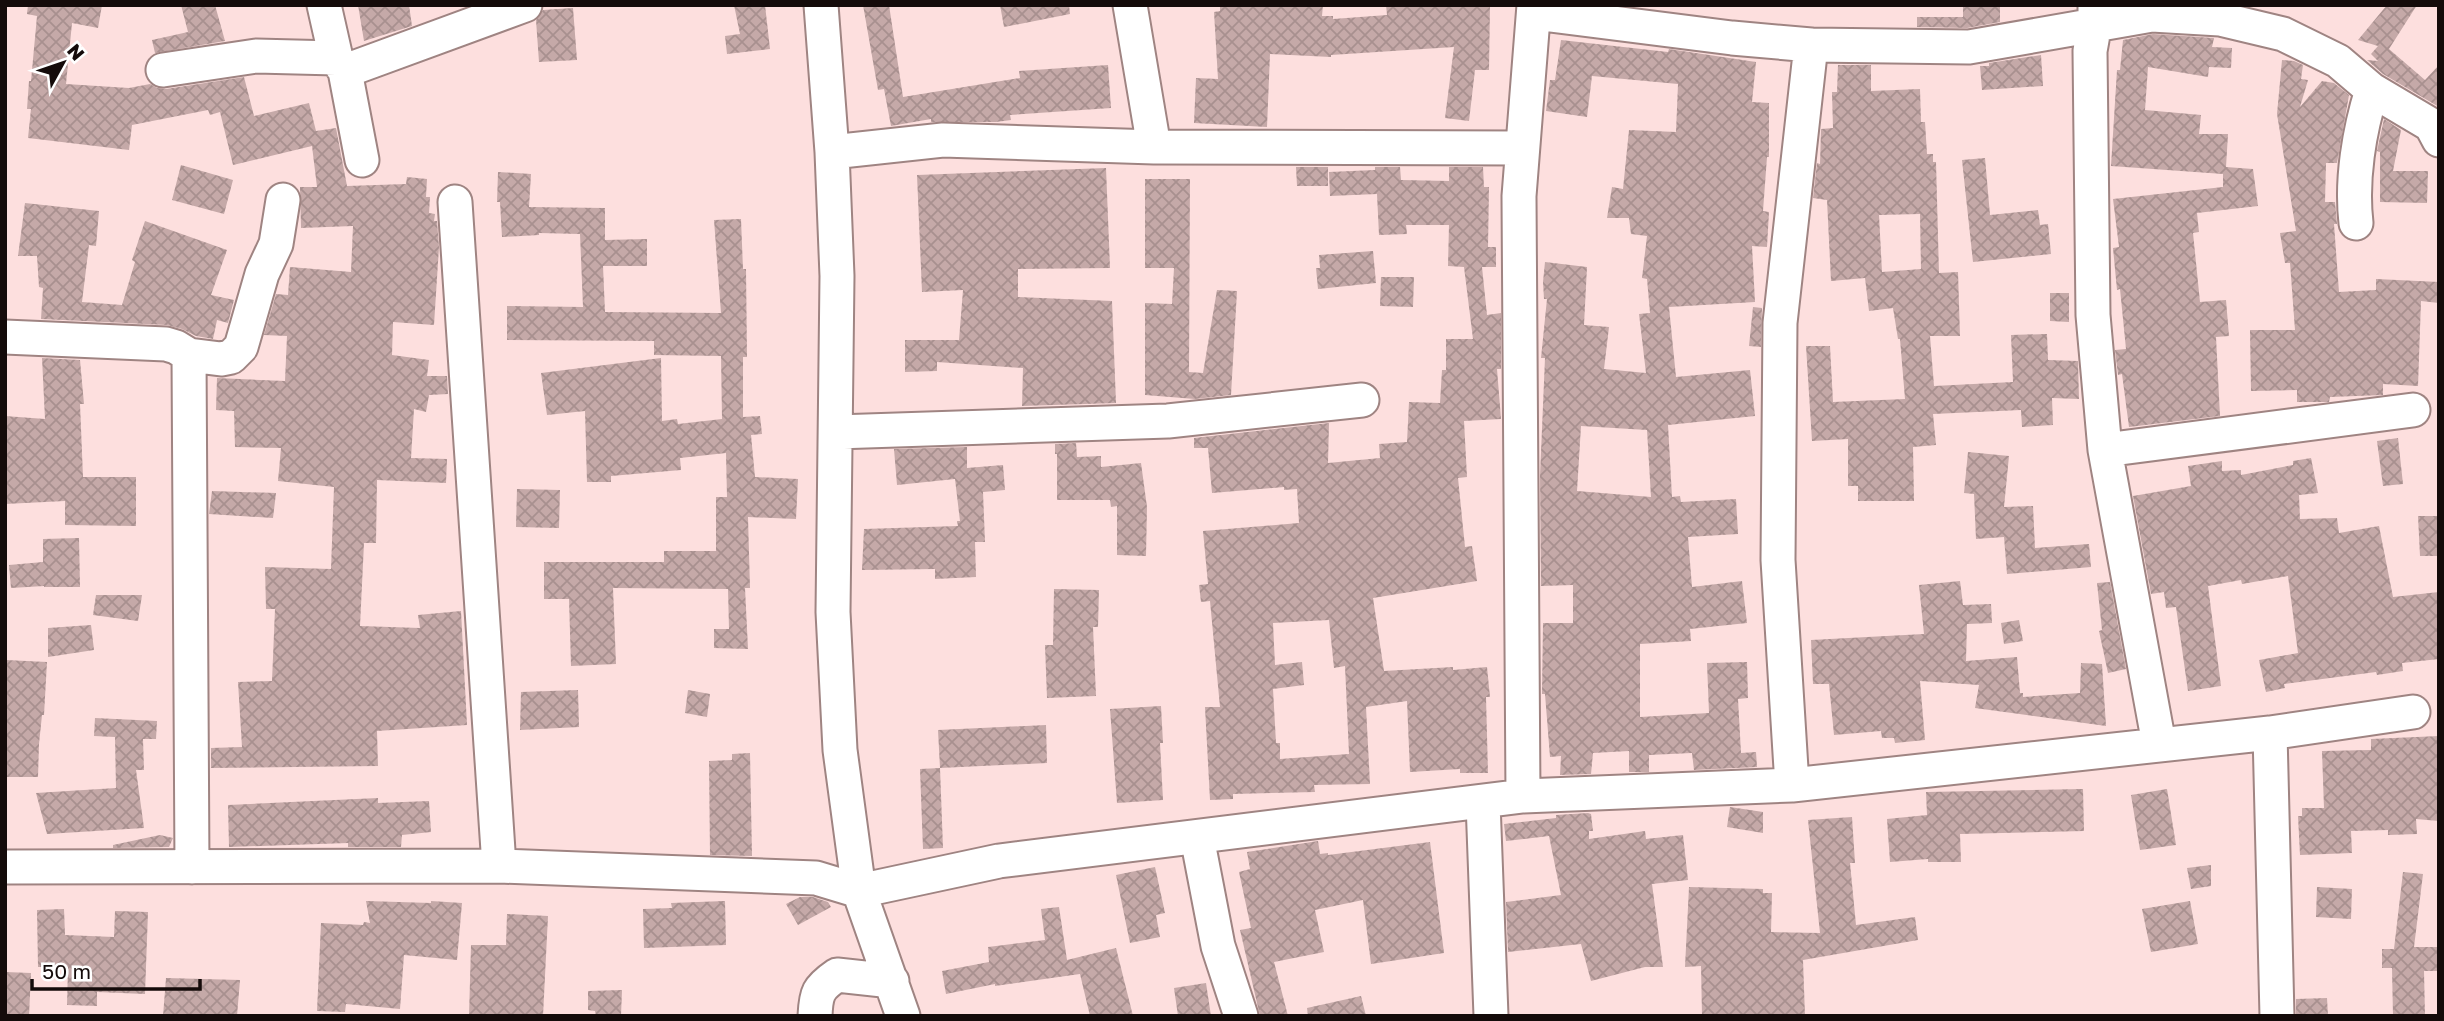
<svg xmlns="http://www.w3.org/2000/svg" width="2444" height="1021" font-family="'Golos Text',sans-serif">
<defs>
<pattern id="building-cross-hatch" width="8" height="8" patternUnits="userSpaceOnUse" patternTransform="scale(1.75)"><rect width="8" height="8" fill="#c5a9a8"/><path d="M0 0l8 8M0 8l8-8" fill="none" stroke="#a8908f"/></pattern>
</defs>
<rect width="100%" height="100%" fill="#fddfde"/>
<path fill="url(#building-cross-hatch)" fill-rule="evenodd" d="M28,5H102L98,28L72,23L66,84L129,88L150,84L157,88L166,89L244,77L254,116L309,103L316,131L336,128L347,186L406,184L407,177L427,179L426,197H430L429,213L435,214L434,221H437L439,247L434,325L393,322L392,355L429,360L427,376H447L448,394L429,395L426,412L414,409L411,458L447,459L446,483L377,480L376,543H364L360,626L420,628L418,615L461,611L467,725L377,731L378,766L211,768V748L242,747L238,682L272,681L275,609H266L265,567L331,569L334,487L278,481L281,448L235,447L234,411L216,410L217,378L285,381L287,336L264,335L276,294L288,295L290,267L351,272L353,226L301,228L300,187H317L312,146L233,165L220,112L210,115L208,110L132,125L129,150L28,138L31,109H27L29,81H31L37,16L27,14Z
M181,5H215L225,41L155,53L152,40L188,32Z
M358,5H409L412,26L364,41Z
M734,5H765L770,49L727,54L725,36L740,34Z
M863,5H889L903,97L1020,78L1019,71L1108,65L1111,108L1010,115L1011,120L996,122H931V119L891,126L884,89L878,90Z
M1000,5H1069L1070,14L1004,27Z
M1220,5H1323L1322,16H1333V19L1387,15L1386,5H1490L1489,70H1475L1469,121L1445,118L1454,47L1331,55V57L1270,54L1267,127L1194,123L1196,78L1218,79L1214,12L1220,11Z
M1963,5H2000V22L1967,28L1917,27V17H1963Z
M2387,5H2417L2389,49L2425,80L2439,65V107L2383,74L2367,60L2378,61L2371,54L2378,46L2358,40Z
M573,8L577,60L539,62L536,20L543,10Z
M2153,34L2214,38L2212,47L2232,48L2231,68L2209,67L2208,77L2148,67L2145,110L2201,115L2199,134H2228L2226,167L2253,169L2258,206L2197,213L2199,232L2193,233L2200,302L2226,300L2229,336L2216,337L2220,416L2129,427L2122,374L2118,375L2115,350L2126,349L2120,289L2117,290L2113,248L2119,247L2113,199L2223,187V174L2111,166L2117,70H2120L2123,40Z
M1561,40L1668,52L1669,49L1756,62L1752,102L1769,103V157H1767L1763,211L1769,212L1767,247L1752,246L1755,302L1669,307L1676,377L1750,370L1755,416L1668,425L1672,497L1680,496L1681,502L1736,499L1738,534L1688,537L1692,587L1742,581L1747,623L1690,629L1691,641L1640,644V717L1709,713L1707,663L1747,662L1748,698L1738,699L1741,753L1756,752L1757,767L1694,770L1692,753L1649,755V772H1629V751L1593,753L1591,774L1560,775L1561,756L1550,757L1545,694H1542L1543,623H1573V585L1541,586L1540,476L1545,358H1541L1547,299H1544L1543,282L1545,262L1587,267L1584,325L1609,327L1604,369L1646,373L1639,314L1650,313L1647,279L1642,278L1647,236L1631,234L1629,218H1607L1612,187L1623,189L1629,130L1676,132L1678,84L1592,76L1587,117L1546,111L1550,80H1555ZM1581,426L1647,430L1651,497L1577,491Z
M2041,55L2043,86L1982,90L1980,66H1989V63Z
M2282,60L2294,61L2303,65L2301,79L2308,80L2300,107L2322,81L2334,83L2349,95L2337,163H2326L2325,202H2335L2337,224H2334L2339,292L2376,290V279L2439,282V303L2421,301L2418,386L2383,384V395L2330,397L2329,402H2297V390L2251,391L2250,330H2295L2290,263H2285L2280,233L2296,231L2277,114Z
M1838,65H1871V91L1920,89L1921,122H1925L1927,154H1933V162H1936L1939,273L1958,272L1960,336H1930L1934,386L2013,382L2011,335L2047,334L2048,360L2078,361L2079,399L2052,398L2053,425L2022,427L2021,410L1933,414L1936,445L1913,447L1914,501H1858V486H1848V439L1812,441L1806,346H1830L1833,402L1905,399L1900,339H1898L1893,308L1869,311L1865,278L1831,281L1827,200L1813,198L1817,163L1820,164L1821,129L1833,128L1832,92H1837ZM1920,214L1921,269L1882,272L1879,215Z
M2384,119L2401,130L2393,171H2428L2427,203L2380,202V152L2377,151Z
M1985,158L1990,215L2038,210L2040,225L2048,224L2051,254L1973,262L1962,160Z
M181,165L233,180L224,214L172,200Z
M1296,167H1328V186H1297Z
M1375,167H1400L1401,180L1449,181V167H1483L1484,187H1489L1488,247H1496V267H1482L1487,315L1501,313V369H1497L1501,419L1464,421L1467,477L1458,478L1465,547L1472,546L1477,581L1373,598L1384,671L1453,667V670L1487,667L1490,697H1486L1488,773H1460V769L1410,772L1407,701L1366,707L1370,784L1314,785L1315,792L1233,794V799L1210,800L1205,707H1220L1210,601L1201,602L1199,585L1208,584L1203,531L1299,523L1297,489L1284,490V487L1212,493L1208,448H1194V438L1329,423L1328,463L1380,458L1379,444L1407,442L1409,402L1440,403L1442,370H1446V339H1473L1464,267L1448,266L1449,225H1406L1407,234L1379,235L1377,194L1330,196L1329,172L1375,170ZM1329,620L1334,668L1345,666L1349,754L1280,759V743H1276L1273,689L1304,685L1302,662L1275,665L1273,623Z
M1106,168L1110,268L1018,269V297L1112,301L1116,403L1022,406L1023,368L937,362V371L905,372V340H959L963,290L922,292L917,175Z
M498,172L531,174L529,207L605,208V240L647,239V266H603L605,312L721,313L714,220L741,219L743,269H746L747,357H743V417L760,416L762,434L751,435L755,477L798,479L796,519L748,517L750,588H745L748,649L714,648V629H729L728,589L613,588L616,664L571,666L569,599H544V562H664V551H716V497H727L726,453L680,458L681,470L611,476V482H587L585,411L547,415L541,373L661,358L662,421L677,419L678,424L722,419L721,356L654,355V341L507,340V306L583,307L580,234L539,233V235L502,237L500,202H497Z
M1145,179H1190L1189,372L1203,373L1217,290L1237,291L1231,395L1195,399L1145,395V303L1172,304L1174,268H1145Z
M25,203L99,211L96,246L89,245L82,302L122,305L135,262L132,260L145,221L227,250L211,295L234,300L228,323L217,320L213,339L196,336L182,329L167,325L41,319L43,288L39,287L37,256H18Z
M1373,251L1376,283L1318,289L1316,268H1320L1319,255Z
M1381,277H1414L1413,307L1380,306Z
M2050,293H2069V322L2050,321Z
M1753,307L1762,308L1761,347L1749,346Z
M42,358L80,360L84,404H80L83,477H136V526L65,525V501L5,504V416L45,419Z
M2398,438L2403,484L2383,486L2377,441Z
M1076,443L1077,457L1101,456V467L1141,463L1147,507L1146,556L1117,555V506L1111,507L1110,500H1057V454H1055V444Z
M967,447V468L1003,465L1005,490L983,492L985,542H975L976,577L935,579V569L862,570L864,529L958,526L957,521H960L955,479L897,485L894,449Z
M1968,452L2009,456L2004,507L2033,506L2035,548L2089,544L2091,567L2007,574L2004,537L1976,539L1974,494L1964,493Z
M2311,458L2318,493L2299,495L2300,519L2337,518L2339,533L2379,526L2393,597L2439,592V659L2402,663L2403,671L2377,675L2376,672L2284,684L2285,688L2266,692L2259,660L2298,653L2288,576L2242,584L2241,580L2208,586L2221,686L2188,691L2176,607L2166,608L2164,592L2151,594L2133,496L2191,486L2188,466L2222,461V471L2241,470V475L2293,465V461Z
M517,489L560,490L559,528L516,527Z
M212,491L276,493L273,518L209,514Z
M2418,516H2439V556H2420Z
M79,538L80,587H44V586L11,588L9,565L43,562V539Z
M1960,581L1963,605L1991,604L1992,623L1967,624L1966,661L2017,657L2020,693H2023V697L2080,693L2081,663L2102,664L2106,726L1975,708L1979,685L1920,681L1925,740L1895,743L1894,738H1882L1881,731L1834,735L1829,684H1813L1811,640L1924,634L1919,585Z
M2110,582L2126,669L2108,673L2099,631L2102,630L2097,583Z
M1054,589L1099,590L1098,627H1093L1096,696L1047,698L1045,645H1053Z
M96,595H142L138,621L93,615Z
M2019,620L2023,641L2004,644L2001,623Z
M91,625L94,650L48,657V628Z
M6,660L47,662L44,715H42L39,744L38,777H5Z
M578,690L579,727L520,730L521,692Z
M688,690L710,694L707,717L685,713Z
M1161,706L1163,743H1160L1163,800L1117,803L1110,709Z
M95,718L157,721L156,739H143L144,770H136L144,828L47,834L36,793L116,788L115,737L94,736Z
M1046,725L1047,763L940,768L938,730Z
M2439,736V821L2416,819L2417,834L2388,835V830L2351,831L2352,853L2300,855L2298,816H2302V808H2324L2322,751L2371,750V739Z
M750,753L752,856L710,855L709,761L732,760V754Z
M940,768L943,848L923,849L920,769Z
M2083,789L2084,831L1960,834L1961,862H1928V859L1890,862L1887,819L1927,815L1926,792Z
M2167,789L2176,845L2140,850L2131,795Z
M378,798V803L429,801L431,832L402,835L401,847H348V843L229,847L228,805Z
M1730,807L1763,812V833L1727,827Z
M1588,813L1591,814L1593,831H1589V839L1645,831L1646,839L1683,835L1688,880L1652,884L1663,967H1645L1591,981L1581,944L1508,952L1506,902L1561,895L1549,836L1506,841L1504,824L1556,818V815Z
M1852,817L1855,863H1850L1856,925L1915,917L1918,940L1803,960L1805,1016H1702L1701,966L1685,967L1689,887L1763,889V893H1772L1771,932L1820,933L1808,820Z
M160,835L173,838L169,847L113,848V845Z
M1318,841L1320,854L1328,853V855L1430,842L1444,953L1371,964L1363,900L1315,910L1324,952L1274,962L1288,1016H1260L1240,930L1251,928L1239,872L1250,869L1247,852Z
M2211,865V886L2191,889L2187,868Z
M1155,867L1165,913L1156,915L1160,937L1130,943L1116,875Z
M2403,872L2423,874L2414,947H2439V971H2424L2425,1016H2393L2392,968H2382V949H2394Z
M2317,887L2352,889L2351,919L2316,917Z
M800,897H813L828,902L831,907L798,925L786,904Z
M366,901L431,903V901L462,903L457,960L404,955L400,1009L346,1004L345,1012L317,1011L321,923L363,925L364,922L370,923Z
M725,901L726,945L644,948L643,909L672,908L671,903Z
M2190,901L2198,944L2151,952L2142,909Z
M1059,907L1067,960L1116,948L1133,1016H1090L1080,974L995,986V984L946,994L942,971L989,962L988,947L1045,940L1041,909Z
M64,909L65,935L114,937L115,911L148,912L145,994L97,992V1006L67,1005L68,967H38L37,910Z
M507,914L548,916L543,1016H469L471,945H506Z
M5,972L31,973L29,1016H5Z
M166,978L240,980L237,1016H163Z
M1206,983L1211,1016H1178L1174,988Z
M622,990L621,1016H596L595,1011L588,1010V991Z
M1361,996L1366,1016H1308L1307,1008Z
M2327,998L2328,1016H2296V999Z"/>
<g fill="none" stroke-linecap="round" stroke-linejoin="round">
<defs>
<path id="minor" d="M324,5L336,58L345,71L362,160
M821,5L832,152L837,276L833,612L840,750L859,891L903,1016
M1130,5L1154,147
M2095,5V23L2090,51L2093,315L2105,450L2159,744
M1534,13L1732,38L1811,45L1969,47L2152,15L2220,19L2283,34L2338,61L2372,90L2431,125L2439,140
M163,70L256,56L336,58
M345,71L525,5
M832,152L943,140L1154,147L1521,148
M455,202L499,866
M2356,223C2351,180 2359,131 2372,90
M5,337L166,344L176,347L189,355L221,359L231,357L241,347L262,274L276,244L283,200
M189,355L192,867
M836,432L1168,421L1362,400
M2105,450L2413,410
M2270,733L2277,1016
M1792,785L1778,560L1780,323L1811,45
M1523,796L1519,196L1534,5
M1483,802L1491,1016
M1197,837L1218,946L1241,1016
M5,867L499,866L816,878L859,891L999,861L1523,796L1792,785L2270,733L2413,712
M815,1016C816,993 818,988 837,975L892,981"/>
</defs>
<use href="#minor" stroke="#9f8482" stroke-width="37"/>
<use href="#minor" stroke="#fff" stroke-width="33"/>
</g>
<rect width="2444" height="1021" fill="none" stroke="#140b0a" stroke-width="14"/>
<g transform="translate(63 63) rotate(50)" stroke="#ffffff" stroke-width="5" paint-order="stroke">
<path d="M0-5L12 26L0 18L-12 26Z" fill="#140b0a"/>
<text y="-10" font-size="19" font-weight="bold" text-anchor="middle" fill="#140b0a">N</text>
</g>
<path d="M32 979v10h168v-10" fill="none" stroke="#140b0a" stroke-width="3.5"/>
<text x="42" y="979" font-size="21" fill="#140b0a" stroke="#ffffff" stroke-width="5" paint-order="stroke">50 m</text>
</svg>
